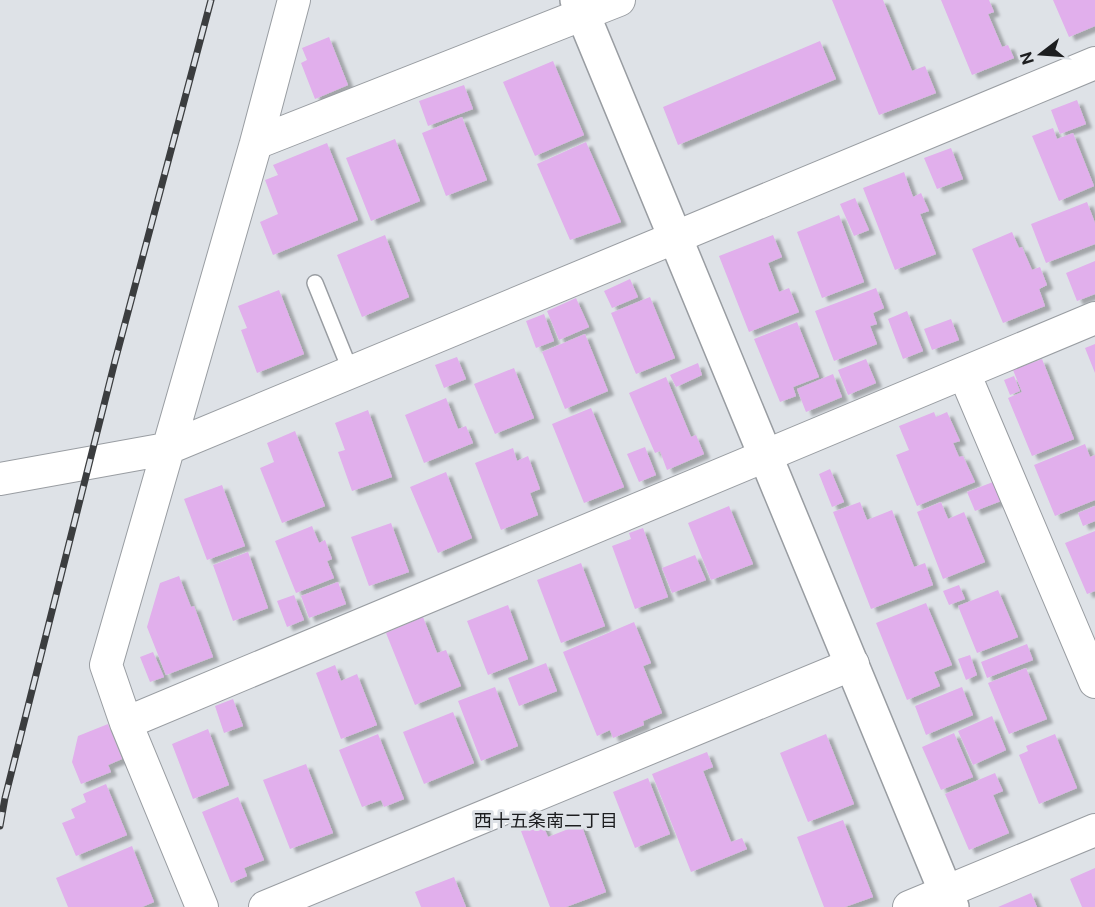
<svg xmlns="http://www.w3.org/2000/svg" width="1095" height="907" font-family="'Public Sans','Noto Sans JP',sans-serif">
<defs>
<filter id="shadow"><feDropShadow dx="6" dy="4" stdDeviation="1.5" flood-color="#0004"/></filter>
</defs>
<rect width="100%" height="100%" fill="#dee2e7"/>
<path fill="#e1afec" filter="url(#shadow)" d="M832,0H883L912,71L925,66L936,93L879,115Z
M941,0H989L994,12L988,14L1002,47L1008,45L1014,58L972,75Z
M1053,0H1095V26L1069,37Z
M329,37L348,85L315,99L301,63L307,60L302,48Z
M820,41L836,79L678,145L663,107Z
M553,61L584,135L535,156L503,82Z
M464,85L473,109L428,126L419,101Z
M1077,100L1086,124L1060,134L1051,110Z
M462,117L487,180L446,196L422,133Z
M1053,128L1057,139L1073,133L1094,186L1059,201L1032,136Z
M395,139L420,201L371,221L346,158Z
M586,142L621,222L570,240L537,164Z
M327,143L358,220L273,255L260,222L278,214L265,180L278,175L273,165Z
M951,148L963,179L937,189L924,158Z
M904,172L913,197L921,193L929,211L920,214L936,254L895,270L863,188Z
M855,198L869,230L854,236L840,204Z
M1087,202L1095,223V244L1046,263L1031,224Z
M839,215L864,282L822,298L797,232Z
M1012,232L1019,248L1022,247L1032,270L1040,267L1047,285L1039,289L1045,306L1003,323L972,249Z
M385,235L409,297L362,317L337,255Z
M773,235L782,257L768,263L779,292L789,288L799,312L749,332L719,256Z
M1095,261V294L1077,301L1066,273Z
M630,279L638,297L612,308L604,291Z
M876,288L884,308L873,313L877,324L870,326L877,344L834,361L815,311Z
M279,290L304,354L257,373L241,330L247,328L238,306Z
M650,297L675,358L636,374L611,313Z
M576,298L589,327L559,340L547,311Z
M907,311L923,351L903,359L888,319Z
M544,314L554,341L536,348L526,321Z
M951,319L959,340L932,350L924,329Z
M797,322L819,377L793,387L796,396L780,402L754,339Z
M585,334L608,391L565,409L542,352Z
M1095,344V373L1085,348Z
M457,357L466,379L444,388L435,365Z
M866,359L876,383L848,395L838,370Z
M1042,359L1074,439L1032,456L1008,398L1022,392L1013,370Z
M698,363L702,375L676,387L670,375Z
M514,368L534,418L495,434L474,384Z
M833,374L842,397L806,412L797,389Z
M1014,376L1020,391L1010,395L1004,380Z
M666,377L691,437L696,435L704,454L667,470L660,451L655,453L629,393Z
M446,398L458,429L466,426L473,443L424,463L405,415Z
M591,408L624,487L584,503L552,424Z
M368,410L392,477L352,491L338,452L345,450L335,423Z
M934,412L936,417L947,412L960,441L953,443L959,457L963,456L975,482L917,506L896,455L909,450L899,426Z
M295,431L325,506L282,523L260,468L274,462L267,443Z
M1085,444L1090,457L1095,455V500L1055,516L1034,465Z
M645,447L656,475L639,482L627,454Z
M513,448L517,461L528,456L540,489L530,493L538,515L501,530L475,463Z
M830,469L844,502L832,507L819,474Z
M446,472L472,538L438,553L410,487Z
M993,482L1001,501L975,511L967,492Z
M222,485L245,546L207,560L184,499Z
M860,502L867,520L892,510L914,567L925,563L933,585L871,609L833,512Z
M941,502L948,519L964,512L985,562L943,579L917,512Z
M729,506L753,564L711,580L688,523Z
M1095,506V521L1083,526L1078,513Z
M391,523L409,572L369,586L351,537Z
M312,526L319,543L325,540L332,559L327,561L334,578L296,593L275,541Z
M643,528L668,597L635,609L612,546L631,539L629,533Z
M1095,531V591L1087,594L1065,543Z
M248,552L268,608L233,621L213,565Z
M695,555L706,580L672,593L662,568Z
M581,563L605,626L561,643L537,580Z
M179,576L191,607L194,606L213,657L166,675L147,627L160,583Z
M338,582L346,604L309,618L301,596Z
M959,585L965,599L949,605L943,591Z
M998,590L1018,637L977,653L958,606Z
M294,595L304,620L287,627L277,601Z
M926,603L952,665L934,672L940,686L907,700L876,623Z
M508,605L528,659L488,675L467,621Z
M423,617L437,653L446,650L461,686L415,705L386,633Z
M634,622L651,663L643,666L662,713L643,721L644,725L613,738L610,730L597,736L563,652Z
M1027,644L1033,660L987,678L981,662Z
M153,652L164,677L150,682L140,657Z
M970,655L977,675L966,680L958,659Z
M546,663L557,691L519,706L508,678Z
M335,665L341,681L357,674L377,725L341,739L316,673Z
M1026,668L1047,719L1009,734L988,683Z
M495,687L518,746L481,761L458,701Z
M962,687L973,715L926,735L915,706Z
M233,699L243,726L224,733L215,706Z
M453,712L474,763L424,784L403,732Z
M992,716L1006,750L973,765L958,731Z
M108,724L122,759L108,765L111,772L81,784L72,762L78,736Z
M208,729L229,785L193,799L172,744Z
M954,733L973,777L941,790L922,747Z
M378,734L404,799L384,807L381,800L362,807L339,750Z
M826,734L854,804L808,822L780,753Z
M1055,734L1077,788L1039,804L1019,755L1028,751L1026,746Z
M707,752L713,767L703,771L731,842L742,838L747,849L691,872L652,774Z
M306,764L333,833L290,849L263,780Z
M995,773L1003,791L993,795L1009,833L969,850L945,794Z
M648,778L670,834L635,848L613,792Z
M106,784L127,835L76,856L62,823L75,818L71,809L86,802L83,794Z
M238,797L264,860L244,868L247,876L231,883L202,812Z
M843,820L873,897L845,907H824L797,837Z
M542,823L548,837L581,824L606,892L566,907H550L521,831Z
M132,846L154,902L142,907H68L56,878Z
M1095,868V907H1082L1070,879Z
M454,877L466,907H421L415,892Z
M1031,893L1037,907H998Z"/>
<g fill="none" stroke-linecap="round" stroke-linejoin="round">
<defs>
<path id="service" d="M315,283L351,372"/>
<path id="minor" d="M256,143L619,0
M964,373L1095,682
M0,479L166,449L1095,63
M126,723L1095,318
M202,907L126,723L106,665L256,143L294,0
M265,907L853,664
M909,907L1095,830"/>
<path id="tertiary" d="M577,0L952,907"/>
</defs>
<use href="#service" stroke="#999da2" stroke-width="18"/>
<use href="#minor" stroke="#999da2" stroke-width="34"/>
<use href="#tertiary" stroke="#999da2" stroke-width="36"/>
<use href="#service" stroke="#fff" stroke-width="15"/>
<use href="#minor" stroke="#fff" stroke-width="32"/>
<use href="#tertiary" stroke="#fff" stroke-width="33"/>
<defs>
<path id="rail" d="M0,826L5,798L115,361L211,0"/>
</defs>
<use href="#rail" stroke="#3b3d3f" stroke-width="7"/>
<use href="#rail" stroke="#dee2e7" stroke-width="4.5" stroke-dasharray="14" stroke-linecap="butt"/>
</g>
<g text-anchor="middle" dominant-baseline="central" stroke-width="6" stroke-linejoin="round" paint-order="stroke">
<g font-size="18" fill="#1d1e20" stroke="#dee2e7">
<text x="546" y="820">西十五条南二丁目</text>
</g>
</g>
<g transform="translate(1041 54) rotate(253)" stroke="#dee2e7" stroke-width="4.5" paint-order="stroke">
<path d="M0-4.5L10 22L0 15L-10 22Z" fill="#1d1e20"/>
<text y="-9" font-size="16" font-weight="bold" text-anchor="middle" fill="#1d1e20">N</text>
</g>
</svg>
